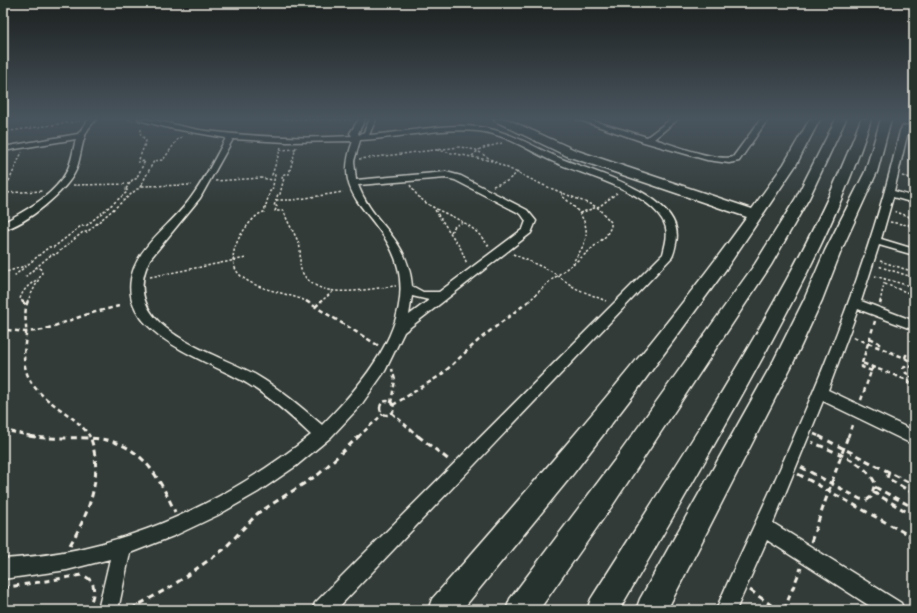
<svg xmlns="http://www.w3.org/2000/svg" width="917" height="613" font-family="'Architects Daughter',sans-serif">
<rect width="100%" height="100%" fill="#323b38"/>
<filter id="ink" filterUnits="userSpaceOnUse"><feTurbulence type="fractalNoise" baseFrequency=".025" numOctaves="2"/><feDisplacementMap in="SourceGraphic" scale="8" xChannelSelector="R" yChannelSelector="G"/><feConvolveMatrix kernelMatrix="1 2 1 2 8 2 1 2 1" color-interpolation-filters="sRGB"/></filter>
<g filter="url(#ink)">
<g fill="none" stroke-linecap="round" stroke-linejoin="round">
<defs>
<path id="street" d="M89,119H96C93,123 89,127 87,131C81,143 81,157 76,170C66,192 26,224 3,230V223C26,210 54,196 67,171C72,161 73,150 76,139L3,151V147L78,134Z
M138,119C160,119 183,128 206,131C254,137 303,139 352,136L350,133L359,119H365L358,133L359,135L364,132L370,119H376L369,135C405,133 441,123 478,127C509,130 534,148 562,159C593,172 687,196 676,243C675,248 674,253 672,257L336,610H312L315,603L663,254C666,242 670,231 662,219C643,189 586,176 554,162C529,151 506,134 478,131C440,127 399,138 360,140L354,161L356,180L446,172L461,176L527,210L536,221L531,233L404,332L385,371L361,405L331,437L296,466L258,492L218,515L176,535L130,553L118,610H98L110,559L67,570L3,579V559C31,557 60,554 87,547C169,528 246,487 311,435C291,416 271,398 248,384C208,359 110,333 134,268C144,242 171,224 187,203C203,183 214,160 226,138L169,128L139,120ZM233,139L287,142L353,141C333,194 367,205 389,245C426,311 366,381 322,425C301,407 280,389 256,375C213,351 115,328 150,259L200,198ZM446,178L455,180L521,214L526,221L523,229L439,292H423L412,286C408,237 373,225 358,185ZM412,296L429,300L409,315Z
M577,119H587L647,137L671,119H678L654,139C671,144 717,162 733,157L761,119H768L739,161L729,163L707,160L644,142Z
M914,124V128L908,131L894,191L914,197V203L893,197L881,239L914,249V255L879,245L861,301L914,321V330L858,309L828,390L914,431V445L823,401L773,523L901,603L904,610H876L767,540L736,610H716C733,569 753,529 771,489C823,373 872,255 900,131L903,126Z"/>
<path id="secondary" d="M494,119H507L575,150L752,209L784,164L810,119H820L796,165L726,269L635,393L573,474L462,610H428L432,599C541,475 650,351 747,217L567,156L495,121Z
M836,119H846L809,198L771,265L612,506L539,610H506L510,599L614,461L755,264L796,198Z
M861,119H871C845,202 805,279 764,355C717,441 668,526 619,610H587L591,599C651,504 713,411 768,313C804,250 836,187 861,119Z
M881,119H891L877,172L841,251L822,300L794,361L667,610H636L640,599L774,360L804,300L825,251L865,172Z"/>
</defs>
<use href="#street" stroke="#f4f1e8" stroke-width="3"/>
<use href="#secondary" stroke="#f4f1e8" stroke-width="3"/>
<path stroke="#f4f1e8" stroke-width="1.5" stroke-dasharray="2.5 2" stroke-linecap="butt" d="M128,119L133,121
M281,119L352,120
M3,132L80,121
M281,147L272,175H275L272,191H270L264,212C255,214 244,229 239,238C213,289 280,288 308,302
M296,147L289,174H284L282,178H284L280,194H278L274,206H277L275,211H284C287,223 295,233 299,244C302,253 298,264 302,272C319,303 368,288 396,286
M280,150L295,149
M437,150L492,161
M472,156L480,149L502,143
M359,159L460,147L476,150L495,162L543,185L597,207L611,222V227L606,236L582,257L550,281L528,302
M902,176L914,179
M215,181L261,178L273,180
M3,183L8,182
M73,185L130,184
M410,185C424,209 444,210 466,224C476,230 483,238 490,248
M142,186L192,185
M493,186L507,181L518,172
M3,188L9,181L22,152
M3,193L42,191
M562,193V196C577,208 592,223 584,244C581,251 576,256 573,263
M276,200H293L343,192
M435,210L461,249L467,264
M580,213L600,206L617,193
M890,222L908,225L914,222L908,216L893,211
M909,226L914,228
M451,232L455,226L463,222
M513,254L551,271L575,288L606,301
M880,261L914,272
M3,273L25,266
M14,276L49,247H54L81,226H86L127,192V190H125L133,179H136L145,161L138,162L146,141L140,133L142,127
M875,276L910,286L912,278L909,276L878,266
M25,277L52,254L55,255L83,232H87L137,189H139L154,161L163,160L178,139L182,137
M150,277L246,258
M885,284L914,295
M23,302L20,299C23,289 30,284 38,279
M27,302L42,273L40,268L36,267
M320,302L334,291
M880,302L885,279"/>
<path stroke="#f4f1e8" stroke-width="2.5" stroke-dasharray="4.5 3.5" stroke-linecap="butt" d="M22,301L26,305
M28,301C23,312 27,324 26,335C25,345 23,356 25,366C31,401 74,410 90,437
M306,301L379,346
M880,304L881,301
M315,307L322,301
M7,330L26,332L43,330L88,314L119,306
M853,337L905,358L914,364
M870,338L879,343V347
M905,358L906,355L914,356
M862,363L875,321
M914,367L907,366L903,368L906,373L914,377
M872,371L862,367V363L910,381
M909,385L911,376
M861,400L873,366
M380 408a7 7 0 1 1 14 0a7 7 0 1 1-14 0Z
M391,403L395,380L392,369
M393,405L441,375L481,338L529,301
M392,413L419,437
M3,430L36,437
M814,434L821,437
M358,437L383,414
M848,437L853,422"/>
<path stroke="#f4f1e8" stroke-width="3" stroke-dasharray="6 4.5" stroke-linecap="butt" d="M29,436C49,440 68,437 88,438C138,439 156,471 175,512
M418,436L449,460
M819,436L914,485
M801,467L860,499L867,500L871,497L875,483C865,461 833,452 812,442
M889,472L887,478L913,493
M798,474L914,538
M875,487L914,508
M873,492L914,516
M811,542L848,436
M70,545C90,511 104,475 90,436
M3,588L82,575C100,582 93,596 88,610
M750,590L778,610
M131,609L172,586L223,550L258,513L319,474L359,436
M784,610L801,568"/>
<use href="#street" fill="#26332d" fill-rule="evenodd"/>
<use href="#secondary" fill="#26332d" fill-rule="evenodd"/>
</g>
</g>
<linearGradient id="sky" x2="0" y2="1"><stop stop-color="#1c201f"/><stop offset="0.58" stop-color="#49555e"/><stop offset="1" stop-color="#49555e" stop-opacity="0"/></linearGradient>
<rect width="917" height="205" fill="url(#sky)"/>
<rect width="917" height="613" fill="none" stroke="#26332d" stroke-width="16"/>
<rect x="8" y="8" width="901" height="597" fill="none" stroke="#f4f1e8" stroke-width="1.5" filter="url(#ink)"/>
</svg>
